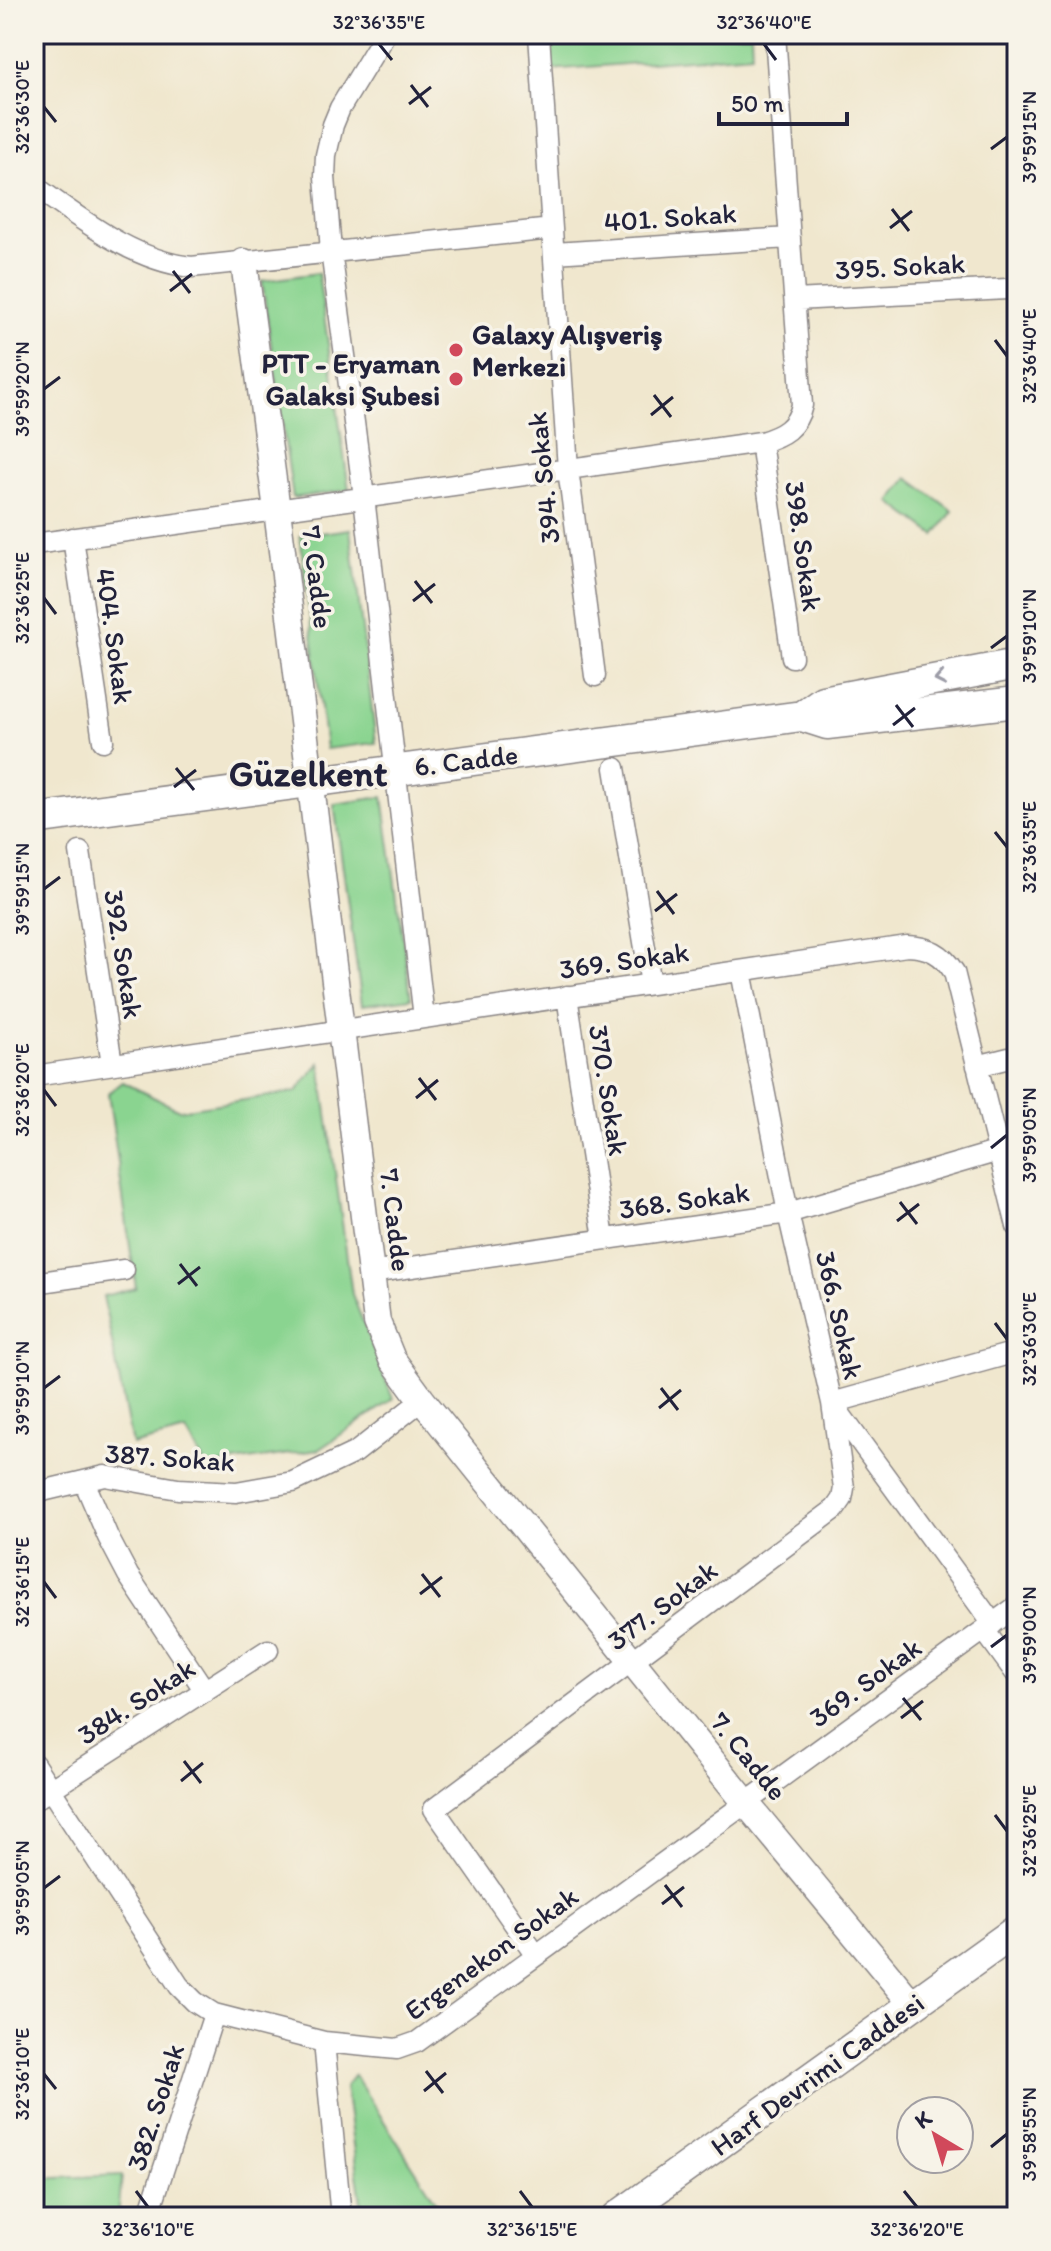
<svg xmlns="http://www.w3.org/2000/svg" width="1051" height="2251" font-family="Itim,sans-serif">
<rect width="100%" height="100%" fill="#f7f3e8"/>
<filter id="ink" filterUnits="userSpaceOnUse"><feTurbulence type="fractalNoise" baseFrequency=".0125" numOctaves="2"/><feDisplacementMap in="SourceGraphic" scale="16" xChannelSelector="R" yChannelSelector="G"/><feConvolveMatrix kernelMatrix="1 2 1 2 8 2 1 2 1" color-interpolation-filters="sRGB"/></filter>
<filter id="wash" filterUnits="userSpaceOnUse"><feTurbulence type="fractalNoise" baseFrequency=".006" numOctaves="4" result="noise"/><feDisplacementMap in="SourceGraphic" scale="32" xChannelSelector="R" yChannelSelector="G"/><feGaussianBlur stdDeviation="1.8" result="paint"/><feColorMatrix in="noise" values="0 0 0 0 0 0 0 0 0 0 0 0 0 0 0 0 0 1.4 0 .05"/><feComposite in="paint" operator="in"/></filter>
<g filter="url(#wash)">
<rect width="100%" height="100%" fill="#f0e7ce"/>
<path fill="#8ad490" stroke="#567b66" stroke-width="2" d="M547,34H751L752,54L550,70Z
M318,273L349,490L293,498L262,281Z
M908,478L953,511L935,535L890,502Z
M350,529L376,743L326,749L300,536Z
M383,797L411,998L362,1005L334,804Z
M320,1063L352,1294L393,1399L318,1450L206,1466L186,1431L132,1445L103,1296L136,1288L108,1093L123,1082L179,1110L296,1092Z
M354,2075L446,2217H363L345,2087Z
M122,2175L118,2217H34V2179Z"/>
</g>
<g filter="url(#ink)">
<g fill="none" stroke-linecap="round" stroke-linejoin="round">
<defs>
<path id="minor" d="M385,34L340,108L333,125L326,155L325,177L331,251L364,497L424,1018
M539,34L568,469L595,676
M34,186C82,219 131,260 191,267L552,229
M554,253L790,238
M795,300L1007,289
M761,442L792,657
M73,538L103,741
M34,544L761,442C782,436 797,428 802,405L775,34
M615,768L651,984
M80,852L112,1064
M741,971L788,1213L832,1403L993,1624
M567,996L604,1239
M977,1066L1017,1056
M34,1076L907,946C929,947 942,953 954,972L1017,1226
M370,1273L788,1213L999,1151
M34,1283L124,1270
M84,1481L108,1537L128,1575L205,1691
M34,1493L105,1476L178,1489L236,1492L293,1482L356,1452L422,1400
M984,1630L1017,1675
M34,1764L179,1986L195,2002L214,2014L324,2042L397,2049L417,2042L1017,1606
M34,1800L268,1650
M536,1955L434,1809L835,1509L842,1499L844,1488L832,1403L1016,1352
M324,2042L341,2217
M148,2217L214,2014"/>
<path id="tertiary" d="M244,262L277,510L377,1322L392,1359L422,1400L746,1803L913,2005"/>
<path id="secondary" d="M1017,664L823,701L802,716L827,724L1017,702
M34,819L802,716
M617,2217L1017,1930"/>
</defs>
<use href="#minor" stroke="#898484" stroke-width="23"/>
<use href="#tertiary" stroke="#898484" stroke-width="29"/>
<use href="#secondary" stroke="#898484" stroke-width="33"/>
<use href="#minor" stroke="#fff" stroke-width="20"/>
<use href="#tertiary" stroke="#fff" stroke-width="26"/>
<use href="#secondary" stroke="#fff" stroke-width="30"/>
</g>
<defs><path id="oneway-chevron" d="M-2-3.5L2.5 0L-2 3.5" fill="none" stroke-width="1.6" stroke-linecap="round" stroke-linejoin="round" transform="scale(2)"/></defs>
<use stroke="#9c9ca7" href="#oneway-chevron" transform="translate(940 679) rotate(169)"/>
</g>
<path fill="none" stroke="#22223b" stroke-width="3" d="M379,44L392,60M764,44L776,60M411,85L428,107M409,104L431,87M44,107L56,122M991,149L1007,137M892,209L909,231M890,228L912,211M173,271L190,293M170,291L192,274M995,340L1007,356M44,389L60,377M654,395L671,417M651,415L673,397M415,581L432,603M44,598L56,614M413,601L435,584M991,648L1007,636M896,705L913,727M893,725L915,708M176,768L194,790M174,787L196,770M995,832L1007,847M44,889L60,877M657,891L674,914M655,911L677,894M419,1078L436,1100M44,1090L56,1106M416,1098L438,1080M991,1148L1007,1135M900,1202L917,1224M897,1221L919,1204M180,1264L197,1286M178,1284L200,1267M995,1323L1007,1339M44,1388L60,1376M661,1388L678,1410M659,1408L681,1390M422,1574L440,1597M44,1582L56,1598M420,1594L442,1577M991,1647L1007,1635M903,1698L921,1720M901,1718L923,1701M184,1761L201,1783M181,1781L203,1763M995,1815L1007,1831M665,1885L682,1907M44,1888L60,1876M662,1904L684,1887M426,2071L443,2093M44,2074L56,2089M424,2091L446,2073M991,2147L1007,2134M136,2191L148,2207M520,2191L532,2207M904,2191L917,2207"/>
<g fill="#d1495b" stroke="#f7f3e8" stroke-width="3">
<circle cx="456" cy="350" r="8"/>
<circle cx="456" cy="379" r="8"/>
</g>
<g text-anchor="middle" dominant-baseline="central" stroke-width="7" stroke-linejoin="round" paint-order="stroke">
<g font-size="28" fill="#22223b" stroke="#f7f3e8">
<text transform="translate(670 217) rotate(-4)">401. Sokak</text>
<text transform="translate(900 266) rotate(-3)">395. Sokak</text>
<text transform="translate(543 478) rotate(-96)">394. Sokak</text>
<text transform="translate(804 546) rotate(82)">398. Sokak</text>
<text transform="translate(318 577) rotate(83)">7. Cadde</text>
<text transform="translate(115 636) rotate(82)">404. Sokak</text>
<text transform="translate(466 760) rotate(-7)">6. Cadde</text>
<text transform="translate(124 954) rotate(81)">392. Sokak</text>
<text transform="translate(624 960) rotate(-8)">369. Sokak</text>
<text transform="translate(609 1090) rotate(81)">370. Sokak</text>
<text transform="translate(684 1200) rotate(-8)">368. Sokak</text>
<text transform="translate(396 1220) rotate(83)">7. Cadde</text>
<text transform="translate(840 1315) rotate(77)">366. Sokak</text>
<text transform="translate(170 1457) rotate(4)">387. Sokak</text>
<text transform="translate(662 1605) rotate(-37)">377. Sokak</text>
<text transform="translate(865 1682) rotate(-36)">369. Sokak</text>
<text transform="translate(136 1701) rotate(-33)">384. Sokak</text>
<text transform="translate(749 1756) rotate(51)">7. Cadde</text>
<text transform="translate(491 1953) rotate(-36)">Ergenekon Sokak</text>
<text transform="translate(817 2074) rotate(-36)">Harf Devrimi Caddesi</text>
<text transform="translate(155 2107) rotate(-72)">382. Sokak</text>
</g>
<g font-size="28" font-weight="bold" fill="#22223b" stroke="#f7f3e8" text-anchor="start">
<text x="472" y="334">Galaxy Alışveriş<tspan x="472" dy="32">Merkezi</tspan></text>
<text x="440" y="363" text-anchor="end">PTT - Eryaman<tspan x="440" dy="32">Galaksi Şubesi</tspan></text>
</g>
<g font-size="36" font-weight="bold" fill="#22223b" stroke="#f7f3e8">
<text x="308" y="773">Güzelkent</text>
</g>
</g>
<rect width="1051" height="2251" fill="none" stroke="#f7f3e8" stroke-width="88"/>
<g transform="translate(935 2135) rotate(322)"><circle r="38" fill="#f7f3e8" stroke="#a29fa3" stroke-width="2"/>
<path d="M0-6L14 30L0 20L-14 30Z" fill="#d1495b"/>
<text y="-12" font-size="22" font-weight="bold" text-anchor="middle" fill="#22223b">K</text>
</g>
<path d="M719 112v12h128v-12" fill="none" stroke="#22223b" stroke-width="4"/>
<text x="731" y="112" font-size="24" fill="#22223b" stroke="#f7f3e8" stroke-width="6" paint-order="stroke">50 m</text>
<rect x="44" y="44" width="963" height="2163" fill="none" stroke="#22223b" stroke-width="3"/>
<g font-size="20" text-anchor="middle" fill="#22223b">
<text x="379" y="29">32°36'35"E</text>
<text x="764" y="29">32°36'40"E</text>
<text transform="translate(22 107) rotate(-90)" y="7">32°36'30"E</text>
<text transform="translate(1029 137) rotate(-90)" y="7">39°59'15"N</text>
<text transform="translate(1029 356) rotate(-90)" y="7">32°36'40"E</text>
<text transform="translate(22 389) rotate(-90)" y="7">39°59'20"N</text>
<text transform="translate(22 598) rotate(-90)" y="7">32°36'25"E</text>
<text transform="translate(1029 636) rotate(-90)" y="7">39°59'10"N</text>
<text transform="translate(1029 847) rotate(-90)" y="7">32°36'35"E</text>
<text transform="translate(22 889) rotate(-90)" y="7">39°59'15"N</text>
<text transform="translate(22 1090) rotate(-90)" y="7">32°36'20"E</text>
<text transform="translate(1029 1135) rotate(-90)" y="7">39°59'05"N</text>
<text transform="translate(1029 1339) rotate(-90)" y="7">32°36'30"E</text>
<text transform="translate(22 1388) rotate(-90)" y="7">39°59'10"N</text>
<text transform="translate(22 1582) rotate(-90)" y="7">32°36'15"E</text>
<text transform="translate(1029 1635) rotate(-90)" y="7">39°59'00"N</text>
<text transform="translate(1029 1831) rotate(-90)" y="7">32°36'25"E</text>
<text transform="translate(22 1888) rotate(-90)" y="7">39°59'05"N</text>
<text transform="translate(22 2074) rotate(-90)" y="7">32°36'10"E</text>
<text transform="translate(1029 2134) rotate(-90)" y="7">39°58'55"N</text>
<text x="148" y="2236">32°36'10"E</text>
<text x="532" y="2236">32°36'15"E</text>
<text x="917" y="2236">32°36'20"E</text>
</g>
</svg>
